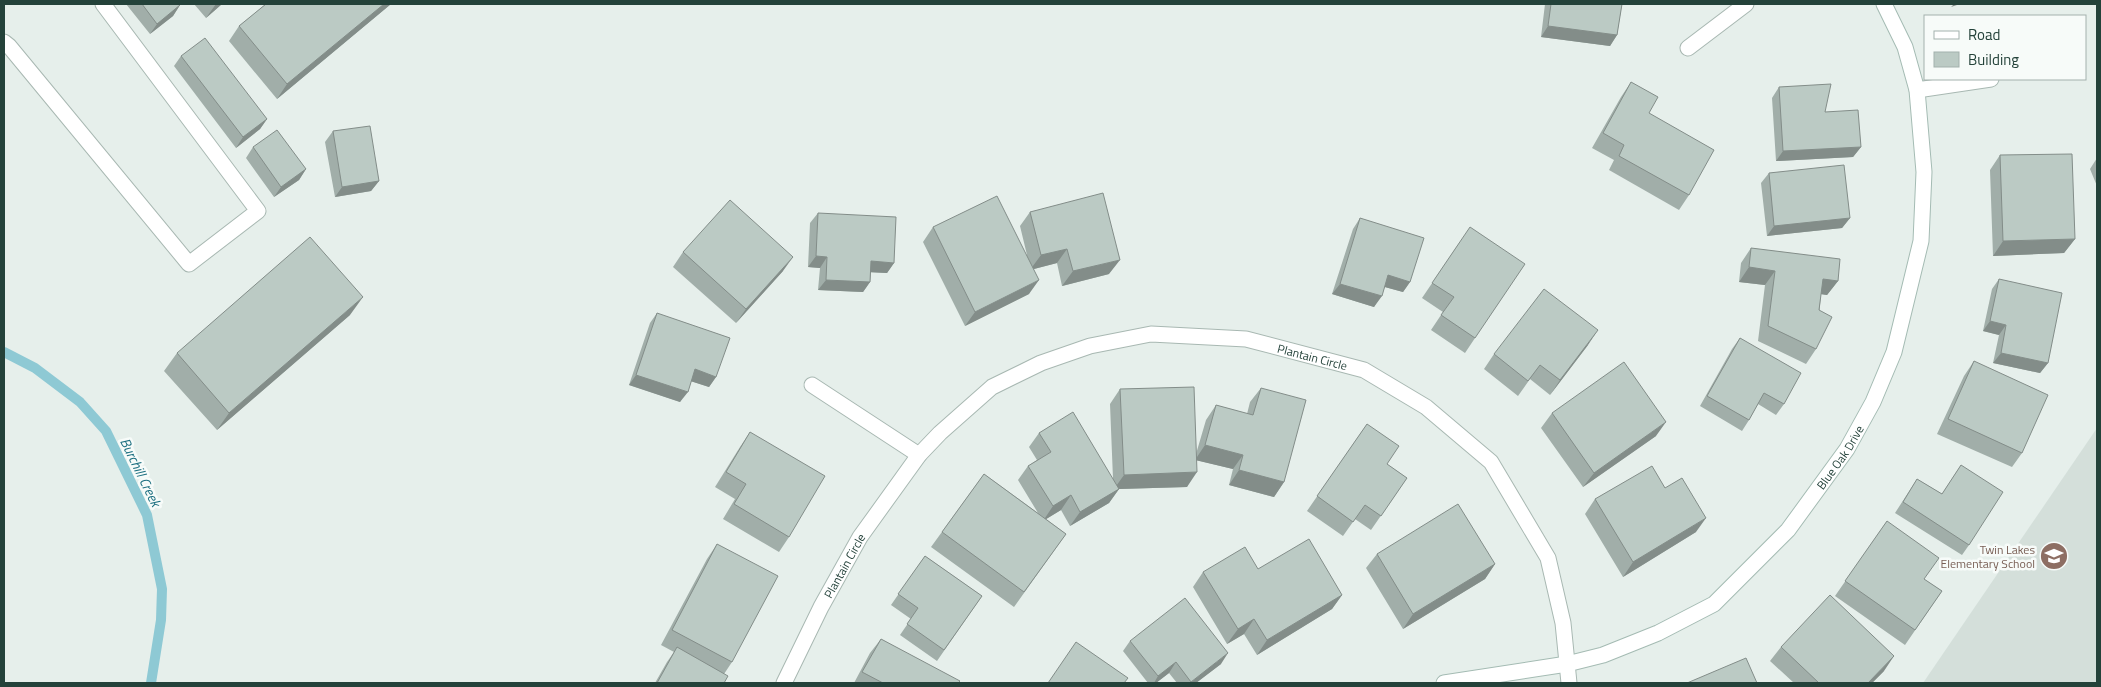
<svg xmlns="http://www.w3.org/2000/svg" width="2101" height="687" font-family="'Titillium Web',sans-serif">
<rect width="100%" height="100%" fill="#e6efeb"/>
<path fill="#d4dfda" d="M2097,428V683H1923Z"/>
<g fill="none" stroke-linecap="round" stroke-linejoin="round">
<path stroke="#8ec9d4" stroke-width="10" d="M4,352L35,368L80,402L106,431L147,515L162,589L161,620L151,683"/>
<defs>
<g id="street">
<path d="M4,42L9,46L189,264L258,211L103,4"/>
<path d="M1688,48L1746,4"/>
<path d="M1917,90L1991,79"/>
<path d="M812,385L919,455"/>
<path id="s1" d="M784,683L821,607L860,537L919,455L940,433L992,387L1041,363L1090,346L1151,334L1246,339L1364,370L1426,407L1491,462L1548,558L1563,623L1569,683"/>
</g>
<g id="secondary">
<path id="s2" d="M1444,683L1567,664L1603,655L1658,633L1714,604L1788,530L1847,449L1873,402L1894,352L1921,241L1924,172L1917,90L1905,47L1884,4"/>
</g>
</defs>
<use href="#street" stroke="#a8b8b2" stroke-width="17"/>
<use href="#secondary" stroke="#a4bbb3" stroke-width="17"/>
<use href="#street" stroke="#fff" stroke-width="15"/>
<use href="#secondary" stroke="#fff" stroke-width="15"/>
</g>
<path fill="#a1aea9" d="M126,4H179L180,5L173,16L150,34Z
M194,4H222L206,18Z
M266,4H391L277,99L229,41L239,26Z
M1545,4H1622L1617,35L1610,46L1541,37Z
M181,56L267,119L260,129L236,148L174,66Z
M1631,82L1649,113L1689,195L1679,210L1609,170L1614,160L1592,148L1621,97Z
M1779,87L1825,112L1861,147L1853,157L1776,161L1772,98Z
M333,131L379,181L371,191L335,197L325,142Z
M253,147L306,169L299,180L274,197L246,158Z
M2000,155L2075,239L2064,253L1993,256L1990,170Z
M2097,158V186L2090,169Z
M1769,173L1850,218L1842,228L1767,236L1761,183Z
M1030,212L1109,274L1062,286L1057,263L1034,269L1029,294L965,326L923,242L933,227L1027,255L1020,226Z
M818,213L894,263L887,273L871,272L870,282L863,292L818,290L820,268L808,267L810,223Z
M1360,218L1410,282L1403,292L1385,287L1374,307L1332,294L1353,229Z
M1460,242L1475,338L1465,353L1431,330L1443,312L1422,298Z
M1751,248L1838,281L1827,295L1821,294L1816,349L1806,364L1758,341L1765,285L1739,282L1741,263Z
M683,252L783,271L736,323L673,267Z
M1999,279L2048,363L2040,373L1993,363L1999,335L1983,331L1992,289Z
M657,313L716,377L709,387L691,381L680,402L629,385L650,323Z
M350,315L217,430L164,371L177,353Z
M1740,338L1784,404L1776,415L1758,404L1749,420L1742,431L1700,406L1732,349Z
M1588,345L1550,395L1530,379L1518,396L1484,369L1494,354Z
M1974,361L2022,453L2012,467L1937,434L1964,376Z
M1261,388L1284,482L1274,497L1229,485L1233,469L1196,460L1187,487L1119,489L1109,503L1070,526L1061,510L1046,519L1066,534L1014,607L931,547L984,474L1038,513L1018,480L1028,466L1037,460L1029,447L1039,433L1113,479L1110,404L1120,389L1196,454L1206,420L1216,405L1247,414L1250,402Z
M1552,413L1656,436L1583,487L1541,428Z
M1367,424L1387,464L1407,478L1371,530L1355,519L1343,536L1307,511Z
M750,432L789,537L779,552L723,519L735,499L715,487L740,447Z
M1961,465L1969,545L1962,555L1895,513L1917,479L1942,494Z
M1665,488L1696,532L1623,577L1585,514L1595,499Z
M1887,521L1924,579L1942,591L1905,645L1835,596Z
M717,544L732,662L724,674V683H655L667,662L674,652L661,645L707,559Z
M1377,554L1495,564L1485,579L1403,629L1366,568Z
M925,556L982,596L937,661L900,635L911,619L891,605Z
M1258,569L1342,595L1332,609L1257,655L1244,634L1227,644L1193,587L1203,572Z
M881,639L958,683H854L870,653Z
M1130,641L1221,664L1196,683H1177L1169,673L1156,683H1148L1123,651Z
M1781,647L1884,671L1872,683H1794L1770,661Z"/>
<path fill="#838d89" d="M216,4H222L206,18Z
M384,4H391L277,99L287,84Z
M1954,4H1960L1951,7Z
M180,5L173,16L150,34L157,24Z
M1548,26L1617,35L1610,46L1541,37Z
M267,119L260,129L236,148L243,137Z
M1861,147L1853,157L1776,161L1783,151Z
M306,169L299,180L274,197L281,187Z
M379,181L371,191L335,197L342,187Z
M1850,218L1842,228L1767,236L1774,226Z
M2075,239L2064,253L1993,256L2003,241Z
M1067,249L1057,263L1030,270L1041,255Z
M816,256L827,257L820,268L808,267Z
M793,257L783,271L736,323L746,309Z
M1120,260L1109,274L1062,286L1073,271Z
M871,261L894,263L887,273L864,272Z
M1749,267L1775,271L1765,285L1739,282Z
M1388,275L1410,282L1403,292L1381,286Z
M1823,279L1838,281L1827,295L1813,293Z
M826,280L870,282L863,292L818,290Z
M1039,280L1029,294L965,326L975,312Z
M1340,284L1382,296L1374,307L1332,294Z
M363,297L350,315L217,430L229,413Z
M1990,321L2006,325L1999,335L1983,331Z
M1598,330L1588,345L1550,395L1560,380Z
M2001,353L2048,363L2040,373L1993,363Z
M695,369L716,377L709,387L687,380Z
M636,375L688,392L680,402L629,385Z
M1666,422L1656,436L1583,487L1594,473Z
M1205,445L1243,455L1233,469L1195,460Z
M1239,470L1284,482L1274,497L1229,485Z
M1197,472L1187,487L1119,489L1109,503L1070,526L1080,512L1114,489L1124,475Z
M1071,495L1061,510L1043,521L1053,506Z
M1706,518L1696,532L1623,577L1633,562Z
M1495,564L1485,579L1403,629L1413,614Z
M1342,595L1332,609L1257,655L1267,640Z
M1254,619L1244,634L1227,644L1238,629Z
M1228,653L1221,664L1196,683H1190Z
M1894,656L1884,671L1872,683H1868Z
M1176,662L1169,673L1156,683H1154L1158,676Z"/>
<path fill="#bbcac4" stroke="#838d89" d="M142,4H179L180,5L157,24Z
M266,4H384L287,84L239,26Z
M1551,4H1622L1617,35L1548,26Z
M205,38L267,119L243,137L181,56Z
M1631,82L1658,97L1649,113L1714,150L1689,195L1619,156L1624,145L1603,133Z
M1831,84L1825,112L1858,110L1861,147L1783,151L1779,87Z
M370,126L379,181L342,187L333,131Z
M277,130L306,169L281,187L253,147Z
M2072,154L2075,239L2003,241L2000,155Z
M1844,165L1850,218L1774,226L1769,173Z
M1103,193L1120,260L1073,271L1067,249L1041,255L1030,212Z
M997,196L1039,280L975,312L933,227Z
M730,200L793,257L746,309L683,252Z
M818,213L896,217L894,263L871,261L870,282L826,280L827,257L816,256Z
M1360,218L1424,238L1410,282L1388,275L1382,296L1340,284Z
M1470,227L1525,264L1475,338L1441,315L1454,297L1432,283Z
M310,237L363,297L229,413L177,353Z
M1751,248L1840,259L1838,281L1823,279L1819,310L1832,317L1816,349L1768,326L1775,271L1749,267Z
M1999,279L2062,293L2048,363L2001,353L2006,325L1990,321Z
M1544,289L1598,330L1560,380L1540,365L1528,381L1494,354Z
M657,313L730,338L716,377L695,369L688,392L636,375Z
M1740,338L1801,373L1784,404L1764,393L1749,420L1707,396Z
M1974,361L2048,395L2022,453L1948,419Z
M1624,362L1666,422L1594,473L1552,413Z
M1194,387L1197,472L1124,475L1120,389Z
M1261,388L1306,400L1284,482L1239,470L1243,455L1205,445L1216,405L1253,415Z
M1073,412L1119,489L1080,512L1071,495L1053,506L1028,466L1051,452L1039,433Z
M1367,424L1399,446L1387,464L1407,478L1381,516L1365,505L1353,522L1317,496Z
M750,432L825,476L789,537L734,504L746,484L726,472Z
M1961,465L2003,492L1969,545L1903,502L1917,479L1942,494Z
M1652,466L1665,488L1682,478L1706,518L1633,562L1595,499Z
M984,474L1066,534L1024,592L942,532Z
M1458,504L1495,564L1413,614L1377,554Z
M1887,521L1939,558L1924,579L1942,591L1915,630L1845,581Z
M1309,539L1342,595L1267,640L1254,619L1238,629L1203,572L1245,547L1258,569Z
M717,544L778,576L732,662L672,630Z
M925,556L982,596L944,650L907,624L918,608L898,594Z
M1830,595L1894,656L1868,683H1819L1781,647Z
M1185,598L1228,653L1191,682L1176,662L1158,676L1130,641Z
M881,639L960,681L958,683H883L862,672Z
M1076,642L1128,678L1124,683H1048Z
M677,647L728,676L724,683H657Z
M1746,658L1757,683H1687Z"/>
<defs>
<symbol id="school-disc" viewBox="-11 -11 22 22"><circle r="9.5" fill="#8d6e63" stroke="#f7fbf9"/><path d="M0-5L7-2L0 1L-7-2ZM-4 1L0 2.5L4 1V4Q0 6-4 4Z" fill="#fff"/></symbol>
</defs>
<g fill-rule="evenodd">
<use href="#school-disc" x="2038" y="540" width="32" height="32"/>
</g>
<g text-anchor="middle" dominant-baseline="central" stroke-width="5" stroke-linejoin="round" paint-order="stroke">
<g font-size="12" fill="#24423a" stroke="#f7fbf9">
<text stroke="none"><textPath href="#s1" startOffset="698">Plantain Circle</textPath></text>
<text stroke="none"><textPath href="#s2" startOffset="478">Blue Oak Drive</textPath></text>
<text stroke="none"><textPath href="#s1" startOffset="132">Plantain Circle</textPath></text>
</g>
<g font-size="12" fill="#785e54" stroke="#f7fbf9" text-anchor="end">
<text x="2035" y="549">Twin Lakes<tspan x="2035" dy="14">Elementary School</tspan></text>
</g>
<g font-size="14" font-style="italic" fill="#1c6f80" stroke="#f7fbf9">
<text transform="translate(141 472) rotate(64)">Burchill Creek</text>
</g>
</g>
<rect width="2101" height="687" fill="none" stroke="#24423a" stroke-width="10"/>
<rect x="1924" y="15" width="162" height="65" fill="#f7fbf9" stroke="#a3b1ad"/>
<rect x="1934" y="31" width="25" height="8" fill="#ffffff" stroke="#a3b1ad"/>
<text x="1968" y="40" font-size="15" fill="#24423a">Road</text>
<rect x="1934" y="52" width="25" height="15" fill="#bbcac4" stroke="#a3b1ad"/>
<text x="1968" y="65" font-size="15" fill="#24423a">Building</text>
</svg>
